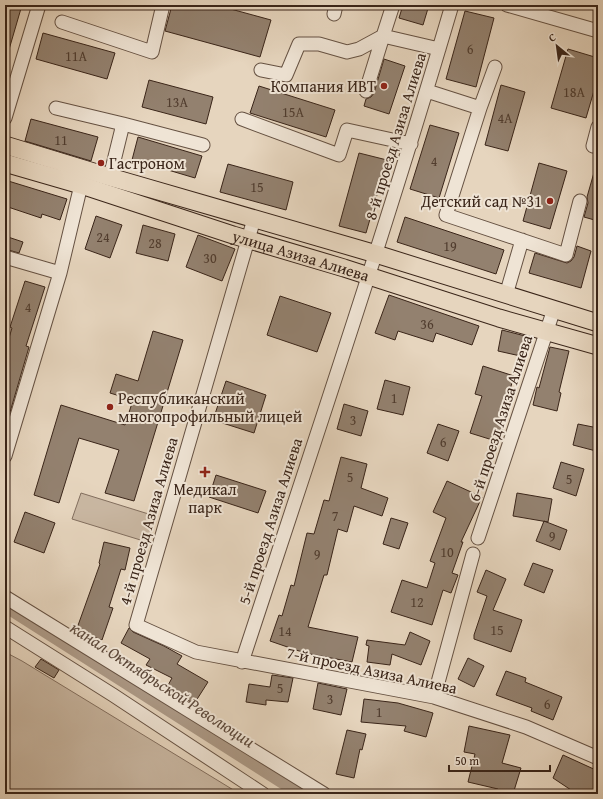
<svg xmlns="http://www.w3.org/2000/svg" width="603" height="799" font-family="'Gentium Book Plus',serif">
<rect width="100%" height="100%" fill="#e6d5be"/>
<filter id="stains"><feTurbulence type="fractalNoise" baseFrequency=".005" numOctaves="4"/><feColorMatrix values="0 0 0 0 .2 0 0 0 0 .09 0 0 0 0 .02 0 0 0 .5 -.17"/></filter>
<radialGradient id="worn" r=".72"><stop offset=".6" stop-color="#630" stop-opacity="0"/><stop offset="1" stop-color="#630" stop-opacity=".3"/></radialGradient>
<path fill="#c9b7a2" stroke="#826e5e" d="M81,493L155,516L147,542L72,519Z
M5,652L22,661L240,794H5Z"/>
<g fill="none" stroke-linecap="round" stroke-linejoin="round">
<path stroke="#ac9986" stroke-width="14" d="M5,605L302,794"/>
</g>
<path fill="#93816f" stroke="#3a2519" d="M5,5H22L8,53L5,52Z
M172,5H216L271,20L260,57L165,31Z
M403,5H429L423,25L399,18Z
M465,11L494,18L476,87L446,79Z
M43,33L115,53L107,79L36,59Z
M568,49L598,58V77L586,118L551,108Z
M384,59L405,66L389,114L364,106L366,99L371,97L374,93Z
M149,80L213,97L206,124L142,107Z
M501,85L525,92L508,151L485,145Z
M259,86L335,110L326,137L250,113Z
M31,119L98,137L91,161L25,141Z
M430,125L459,133L439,198L410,189Z
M138,137L202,156L195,178L158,167V165L145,161L144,163L132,160Z
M359,153L387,160L366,233L339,226Z
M539,163L567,171L550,229L523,221Z
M228,164L293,182L286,210L220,192Z
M595,169L598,170V221L584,217L588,203L587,197Z
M5,180L67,199L60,220L42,214L41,218L5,206Z
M96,216L122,225L110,258L85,249Z
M405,217L504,250L496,274L397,242Z
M143,225L175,234L168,261L136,253Z
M198,235L235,249L222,281L186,267Z
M5,236L23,242L19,253L5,249Z
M577,246L591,251L581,288L529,273L535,253L567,263L571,261L574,257Z
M25,281L45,287L26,346L29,347L6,426L5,351L12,328L10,327Z
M389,295L479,326L472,345L436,333L433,342L398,331L395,340L375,333Z
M280,296L331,313L317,352L267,335Z
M502,330L529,337L525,357L498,351Z
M153,331L183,340L134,501L105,493L119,450L79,438L59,503L34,495L61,405L125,425L133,400L110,393L116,374L138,381Z
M550,347L569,351L559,392L561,393L557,411L533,405L537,387L539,388Z
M483,366L514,376L502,417L506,418L499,442L470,433L482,396L475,394Z
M385,380L410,387L403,415L377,409Z
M226,381L266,395L254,433L213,420Z
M344,404L368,411L361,436L337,429Z
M438,424L459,431L448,461L427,453Z
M578,424L598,428V444L596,451L573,445Z
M341,457L367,464L361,488L388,498L382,516L354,506L347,532L338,529L327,575H324L308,627L358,637L352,662L305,653L270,641L279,615L282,616L291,585L294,586L307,533L314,534L324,500L329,501Z
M561,462L584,469L576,496L553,488Z
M216,475L266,491L258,513L209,497Z
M447,481L482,497L461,542H463L452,573L458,575L451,593L443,590L432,625L391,612L402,580L427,588L435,563L430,561L446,518L433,512Z
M517,493L552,499L548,522L513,516Z
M25,512L55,523L44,553L14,542Z
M391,518L408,523L399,549L383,544Z
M544,521L567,530L560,550L536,541Z
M104,542L130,548L125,570L121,569L109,607L113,608L102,640L76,631L100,564L99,563Z
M533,563L553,570L544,593L524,585Z
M486,570L506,579L493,610L522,620L511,652L474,639V635L487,596L477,592Z
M129,628L133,632L164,646L182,656L177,664L208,682L194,704L167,687L172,678L146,665L150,659L121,643Z
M410,632L430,641L421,665L392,654L390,665L367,662L369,646L366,645L367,640L405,645Z
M468,658L484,666L474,687L458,679Z
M41,659L59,670L54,678L35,667Z
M506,671L526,678L525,682L562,697L553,720L531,711L532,708L496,695Z
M272,675L293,678L288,702L266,700V705L246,702L249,684L270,687Z
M318,683L347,689L341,715L313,709Z
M364,699L398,703L433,713L426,737L404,731L406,726L361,722Z
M469,726L510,735L502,763L521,768L513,794H496L498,789L468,782L475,754L464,752Z
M347,730L366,734L362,750L360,749L354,778L336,774Z
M563,755L598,771V794H577L553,778Z"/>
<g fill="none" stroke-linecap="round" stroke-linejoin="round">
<defs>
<path id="minor" d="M393,5L383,36L439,49
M507,5L598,31
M334,14L336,5
M62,22L152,52L163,5
M261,70L286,75L299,44H319L347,52L359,49L383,36
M366,91L383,36
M427,91L480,108L495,67
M56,108L123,124L110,177
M480,108L446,215L566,255L580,201
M5,118L39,5
M242,119L339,155L347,130L411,144
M123,124L203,145
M593,146L598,127
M254,219L136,625L196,652L434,697L526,727L598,758
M5,257L60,273
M506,295L522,240
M5,456L60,273L81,185
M478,538L554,309
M5,597L324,794
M5,627L113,695L263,794
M242,662C314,443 387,226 452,5
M434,697L473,554"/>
<g id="major">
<path d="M5,145L110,177L376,254L598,323"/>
<path id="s1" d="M5,163L81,185L233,235L344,268L499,318L598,346"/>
</g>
</defs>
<use href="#minor" stroke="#655142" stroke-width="15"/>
<use href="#major" stroke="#3a2519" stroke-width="19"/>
<use href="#minor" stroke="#efe4d5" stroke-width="13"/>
<use href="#major" stroke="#e6d5be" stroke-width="17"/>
</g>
<g fill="#8f2418" stroke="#efe4d5" stroke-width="1.5">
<circle cx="384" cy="86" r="4"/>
<circle cx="101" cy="163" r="4"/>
<circle cx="550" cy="201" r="4"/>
<circle cx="110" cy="407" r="4"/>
<path d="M203 466h4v4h4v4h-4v4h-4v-4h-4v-4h4z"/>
</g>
<g text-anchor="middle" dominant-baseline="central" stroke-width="4" stroke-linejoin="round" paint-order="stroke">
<g font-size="14" fill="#503c2e">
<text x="470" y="49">6</text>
<text x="76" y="56">11А</text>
<text x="574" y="92">18А</text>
<text x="177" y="102">13А</text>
<text x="293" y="112">15А</text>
<text x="505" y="118">4А</text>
<text x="61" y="140">11</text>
<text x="434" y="161">4</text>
<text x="257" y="187">15</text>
<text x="103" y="237">24</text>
<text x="155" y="243">28</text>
<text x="450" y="246">19</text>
<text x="210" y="258">30</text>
<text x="28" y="307">4</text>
<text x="427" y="324">36</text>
<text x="394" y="398">1</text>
<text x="353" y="420">3</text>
<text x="443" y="442">6</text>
<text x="350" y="477">5</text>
<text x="569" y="479">5</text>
<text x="335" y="516">7</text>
<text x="552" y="536">9</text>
<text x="447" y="552">10</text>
<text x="317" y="554">9</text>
<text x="417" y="602">12</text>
<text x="497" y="630">15</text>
<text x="285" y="631">14</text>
<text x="280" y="688">5</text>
<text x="330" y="699">3</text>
<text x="547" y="704">6</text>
<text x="379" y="712">1</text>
</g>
<g font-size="16" fill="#3a2519" stroke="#efe4d5" text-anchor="end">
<text x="376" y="86">Компания ИВТ</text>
<text x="109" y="163" text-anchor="start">Гастроном</text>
<text x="542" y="201">Детский сад №31</text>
<text x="118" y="398" text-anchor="start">Республиканский<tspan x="118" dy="18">многопрофильный лицей</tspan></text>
<text x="205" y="489" text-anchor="middle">Медикал<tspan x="205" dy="18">парк</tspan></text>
</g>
<g font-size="16" fill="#3a2519" stroke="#efe4d5">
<text transform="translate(395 136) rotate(-73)">8-й проезд Азиза Алиева</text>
<text stroke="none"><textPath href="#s1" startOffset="310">улица Азиза Алиева</textPath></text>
<text transform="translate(500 418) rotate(-72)">6-й проезд Азиза Алиева</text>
<text transform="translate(148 521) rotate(-74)">4-й проезд Азиза Алиева</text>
<text transform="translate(270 521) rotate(-72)">5-й проезд Азиза Алиева</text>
<text transform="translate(372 670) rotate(12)">7-й проезд Азиза Алиева</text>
</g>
<g font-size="17" font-style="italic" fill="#5c483a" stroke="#efe4d5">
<text transform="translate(163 684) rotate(33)">канал Октябрьской Революции</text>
</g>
</g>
<rect width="603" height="799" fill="none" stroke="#e6d5be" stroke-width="20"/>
<rect x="6" y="6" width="591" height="787" fill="none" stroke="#3a2519" stroke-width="2"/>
<rect x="10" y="10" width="583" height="779" fill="none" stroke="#3a2519"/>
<g transform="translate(557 46) rotate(331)" stroke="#efe4d5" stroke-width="3" paint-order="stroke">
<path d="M0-3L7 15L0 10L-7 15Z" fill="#3a2519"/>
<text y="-6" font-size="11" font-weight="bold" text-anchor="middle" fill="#3a2519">С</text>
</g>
<path d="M449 765v6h101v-6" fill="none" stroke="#3a2519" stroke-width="2"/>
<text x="455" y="765" font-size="12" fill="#3a2519" stroke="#efe4d5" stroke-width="3" paint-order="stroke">50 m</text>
<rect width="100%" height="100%" filter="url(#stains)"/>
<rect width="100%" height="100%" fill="url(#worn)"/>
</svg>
